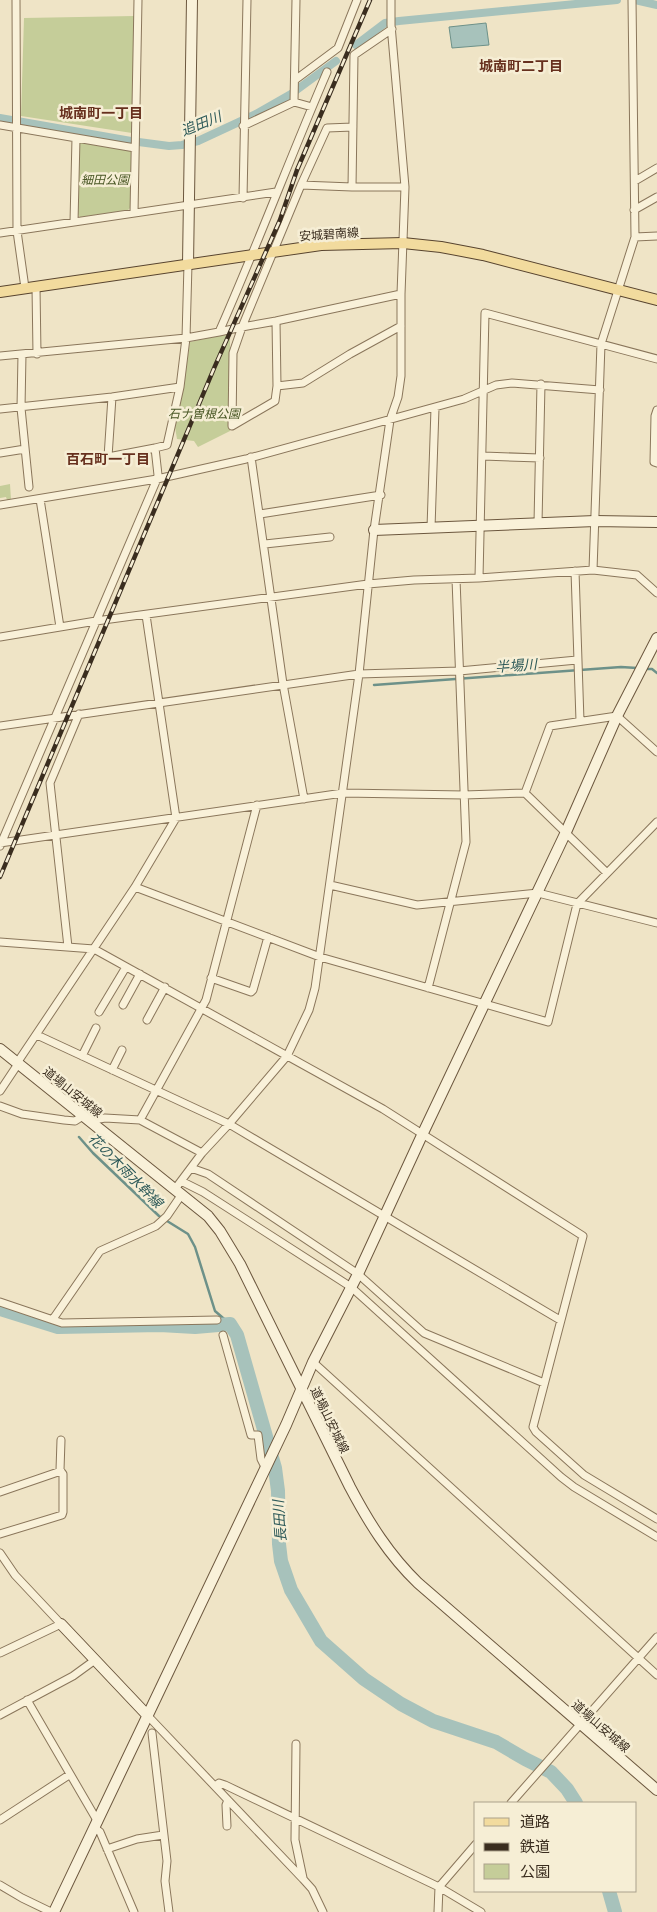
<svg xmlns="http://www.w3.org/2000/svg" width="657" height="1912" font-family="'PT Serif','Noto Sans JP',serif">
<rect width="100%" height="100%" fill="#efe4c6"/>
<path fill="#c5cd99" d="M134,16L132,133L21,116L24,18Z
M82,141L130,149L132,152L131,207L128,210L80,217L77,214L78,143Z
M226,334L230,338V431L198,447L194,441L177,439L175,427L182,394L190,342Z
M10,484L11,500H7L6,497L0,498V486Z"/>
<path fill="#a7c2bb" stroke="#6d9189" d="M486,23L489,45L452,48L449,27Z"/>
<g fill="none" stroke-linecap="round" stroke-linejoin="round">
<path stroke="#6d9189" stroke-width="2.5" d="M645,669H652L657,673
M374,685L621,667L637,668
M79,1137L93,1153L159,1216L188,1234L195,1247L215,1311L230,1324"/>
<path stroke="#a7c2bb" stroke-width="8" d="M635,0L657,5
M356,45L385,23L399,21L617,0
M0,118L131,141L169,146L182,145L198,141L254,115L291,94L336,61"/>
<path stroke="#a7c2bb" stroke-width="14" d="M0,1309L58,1327L160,1325L195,1327L230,1324L237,1335L275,1468L278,1491L279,1544L281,1561L291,1590L321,1641L364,1679L401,1704L433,1721L496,1742L525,1759L551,1772L567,1789L576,1803
M609,1891L615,1912"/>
<defs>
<path id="street" d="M16,0L17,231L25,288
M632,0L635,237
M295,80L338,48L357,0
M294,102L312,107
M0,125L135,148
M243,126L294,102L296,0
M353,127L327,128L301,185L352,187L354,55L392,29
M635,181L657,168
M352,187H405
M243,198L247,0
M634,210L657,197
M134,213L138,0
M74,222L76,138
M0,233L276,192
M36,287L37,354
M401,294L276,321L242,327L233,353L232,426L275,401L277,386L303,383L350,354L401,326
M276,321L277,386
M219,332L242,327L301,185
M22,354L21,408L29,487
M0,356L186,338L219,332C257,246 290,158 327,72
M112,397L108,457L155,448
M0,409L112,397L180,387L186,338L188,264
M657,410L655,416L654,462L657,463
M0,453L25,449
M483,456L540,458
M251,457L283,684L304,799
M40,499L60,627
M0,505L157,479L246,459L464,399L496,385L512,383L600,390
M260,514L381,495
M538,523L541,384
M431,528L435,408
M265,544L330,537
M593,570L601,344L635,237L657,236
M575,571L580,721
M479,578L485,313L657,359
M0,637L96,621L368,584L414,580L479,578L593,570L637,575L657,593
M0,726L359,674L459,671L577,660
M525,793L550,726L617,716L657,752
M0,843L343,793L464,795L525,793L607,873
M0,846L157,479L158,475L155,448L167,445L180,387
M330,885L417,905L538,893L657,923
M135,887L320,957L548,1022L577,904L657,822
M0,942L94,949L383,1109L583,1236L533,1427L536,1432L584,1475L657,1519
M68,947L50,783L79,714
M211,978L251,992L253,990L268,937
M428,988L466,842L456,579
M123,1005L140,974
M99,1012L126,967
M147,1020L165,987
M37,1035L229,1124L560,1320
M82,1056L96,1028
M17,1063L135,887L176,818L146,615
M112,1070L122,1050
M0,1091L18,1064
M0,1106L22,1114L64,1120L75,1121L83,1116
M89,1121L105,1118L140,1120
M202,1153L140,1120L206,1000L257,805
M191,1168L208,1174L358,1274L424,1333L544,1383
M181,1181L203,1192L351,1287L561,1477L574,1487L657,1537
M175,1189L202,1153L229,1124L287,1056L309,1010L315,988L359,674L374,530L390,420L398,397L401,376V294L405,187L391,25V0
M0,1302L62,1323L217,1320
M53,1319L100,1251L156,1226L167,1216L182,1194
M223,1335L251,1435H258L261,1459L266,1469
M313,1362L657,1675
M0,1492L61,1471
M0,1534L62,1515L63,1512V1474L60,1470L61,1440
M0,1553L15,1575L61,1624L0,1653
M27,1700L98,1822
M0,1715L73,1676L95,1660
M148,1716L303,1879L312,1889L323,1912
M152,1733L167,1861L165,1881L169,1912
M296,1744L295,1840L303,1878
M215,1786L219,1783L225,1785L439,1887L481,1912
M511,1803L657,1637
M0,1820L69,1775
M227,1826L226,1805L228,1800
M95,1828L100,1832L134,1912
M107,1849L137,1839L163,1835
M0,1885L22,1898L51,1912
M438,1912L439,1887L476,1844"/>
<path id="secondary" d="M188,264L192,0
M374,530L595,521L657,522
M0,1049L208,1216L220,1231L240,1264L350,1487C369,1523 389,1555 418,1583L657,1790
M61,1624L148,1716
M54,1912L286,1425L313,1362L358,1274L423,1133L566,832L617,716L657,638"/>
<path id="primary" d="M0,292L321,245L403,243L441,247L483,255L657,300"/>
</defs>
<use href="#street" stroke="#8a765b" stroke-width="9"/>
<use href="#secondary" stroke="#6c573e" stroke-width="12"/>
<use href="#primary" stroke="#58442f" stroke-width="12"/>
<use href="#street" stroke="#f9f1d9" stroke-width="7"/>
<use href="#secondary" stroke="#f9f1d9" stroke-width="10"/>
<use href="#primary" stroke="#f2db9e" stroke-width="10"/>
<defs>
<path id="rail" d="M0,877L215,366L280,220L297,170L370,0"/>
</defs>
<use href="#rail" stroke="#3a2d1f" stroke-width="4.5"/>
<use href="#rail" stroke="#f6eed5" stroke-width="2.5" stroke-dasharray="8" stroke-linecap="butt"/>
</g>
<g text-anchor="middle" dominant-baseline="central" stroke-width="5" stroke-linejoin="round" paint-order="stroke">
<g font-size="12" font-style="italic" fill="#495725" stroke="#f6eed5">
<text x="105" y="179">細田公園</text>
<text x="204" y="413">石ナ曽根公園</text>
</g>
<g font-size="12" fill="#3a2d1f" stroke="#f6eed5">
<text transform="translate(329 234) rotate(-4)">安城碧南線</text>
<text transform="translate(73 1092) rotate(39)">道場山安城線</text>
<text transform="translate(330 1420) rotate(64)">道場山安城線</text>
<text transform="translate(601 1726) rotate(41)">道場山安城線</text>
</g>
<g font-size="14" font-weight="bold" fill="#67301e" stroke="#f6eed5">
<text x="521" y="65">城南町二丁目</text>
<text x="101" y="112">城南町一丁目</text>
<text x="108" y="458">百石町一丁目</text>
</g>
<g font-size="14" font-style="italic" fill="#2e5a59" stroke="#f6eed5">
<text transform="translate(201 123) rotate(-22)">追田川</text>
<text transform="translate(516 665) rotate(-4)">半場川</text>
<text transform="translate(126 1170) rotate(45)">花の木雨水幹線</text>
<text transform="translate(279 1521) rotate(-94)">長田川</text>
</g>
</g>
<rect x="474" y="1802" width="162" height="90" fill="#f6eed5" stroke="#aba18c"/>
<rect x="484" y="1818" width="25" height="8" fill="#f2db9e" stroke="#aba18c"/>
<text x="520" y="1827" font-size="15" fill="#3a2d1f">道路</text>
<rect x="484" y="1843" width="25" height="8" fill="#3a2d1f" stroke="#aba18c"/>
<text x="520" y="1852" font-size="15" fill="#3a2d1f">鉄道</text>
<rect x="484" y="1864" width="25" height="15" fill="#c5cd99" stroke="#aba18c"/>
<text x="520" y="1877" font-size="15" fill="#3a2d1f">公園</text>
</svg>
